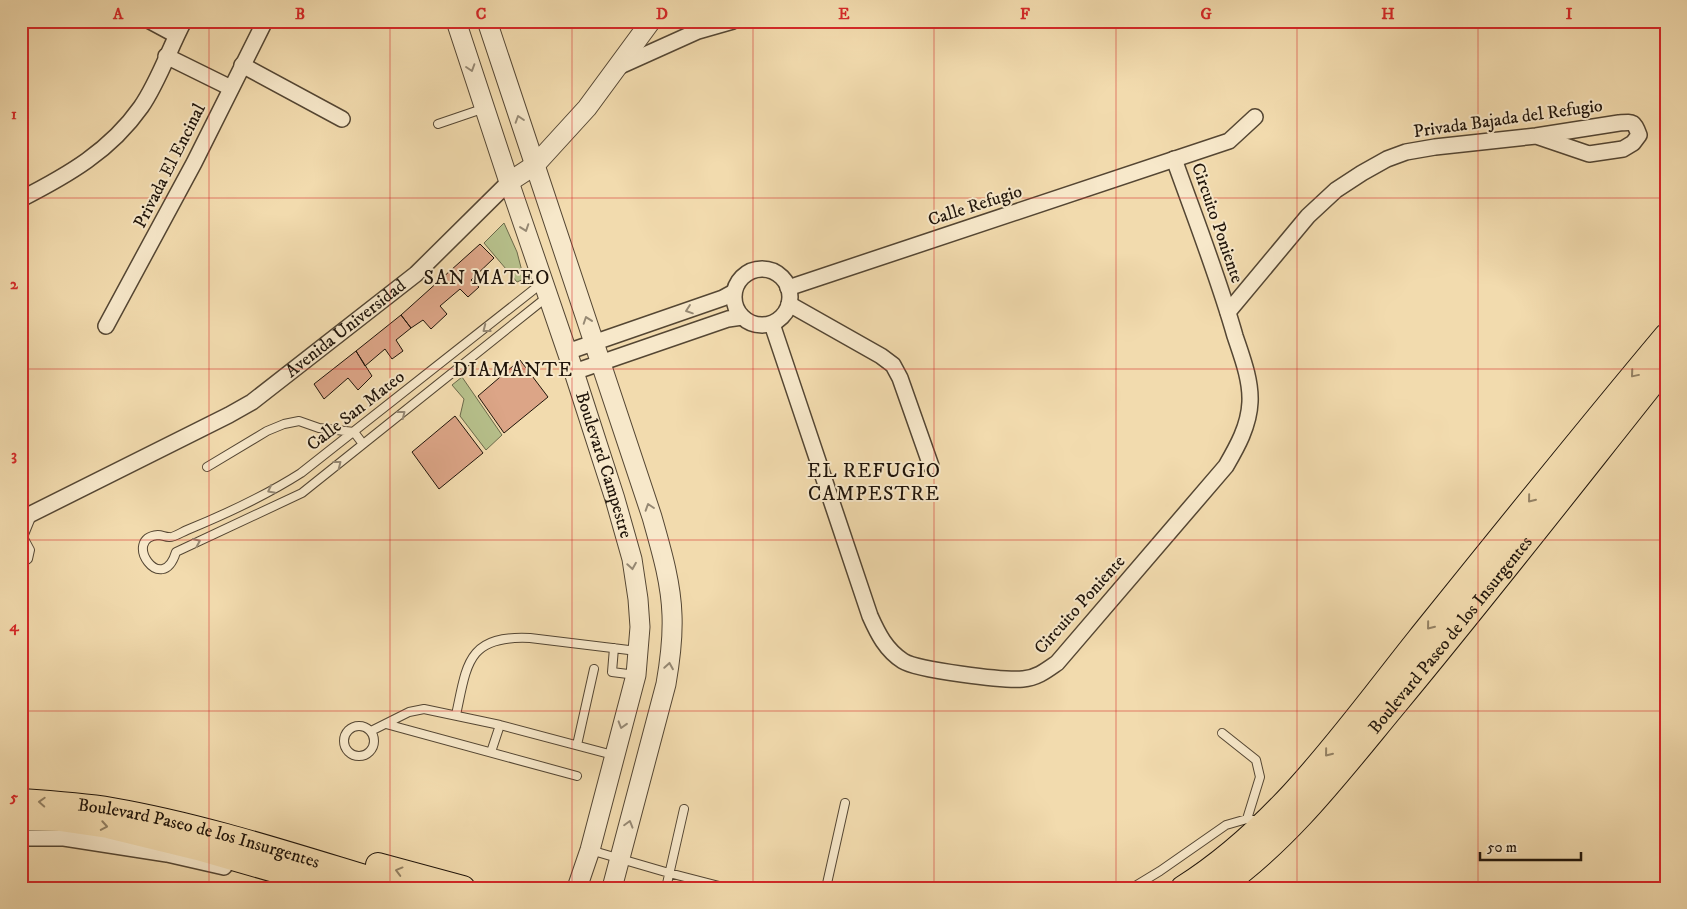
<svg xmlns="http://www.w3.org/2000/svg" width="1687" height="909" font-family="'IM FELL DW Pica',serif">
<rect width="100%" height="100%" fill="#f2dbae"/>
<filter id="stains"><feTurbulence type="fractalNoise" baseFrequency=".004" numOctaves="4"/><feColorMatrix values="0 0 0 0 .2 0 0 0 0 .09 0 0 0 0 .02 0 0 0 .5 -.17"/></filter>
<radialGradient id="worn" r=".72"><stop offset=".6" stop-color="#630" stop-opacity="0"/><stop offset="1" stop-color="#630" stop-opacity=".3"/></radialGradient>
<path fill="#b7c18c" stroke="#6b6a4b" d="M504,223L517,252L524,279L517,282L484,243Z
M462,377L502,435L486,450L460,416L464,399L452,385Z"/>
<path fill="#dca587" stroke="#1f140a" d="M480,244L494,258L471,280L479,287L468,297L460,289L440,306L447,314L431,329L423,320L411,328L401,315Z
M401,315L411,328L396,340L403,351L392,359L385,349L365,366L356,351Z
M356,351L372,376L358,390L348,378L324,399L314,384Z
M520,360L548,397L504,433L478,396Z
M455,416L483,453L439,489L412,452Z"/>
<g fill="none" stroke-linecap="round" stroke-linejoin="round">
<defs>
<path id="service" d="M438,124L485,108
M542,283L301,473C265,496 226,514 187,530C182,532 173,538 169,537C165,537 162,535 158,535C121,538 162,598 176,552L302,493L547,297
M207,467L267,431L284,424L299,421L319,428L354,432L363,444
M21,564L28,559L30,550L23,537L32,515
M614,648L612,672L636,675
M456,715C467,664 467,635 530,638L637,651
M386,724L577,776
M344 741a15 15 0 1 1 30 0a15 15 0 1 1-30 0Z
M371,731L409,712L424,709L500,725L613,755
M1222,733L1256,760L1260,777L1247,819
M577,745L594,669
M491,752L500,725
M590,850L669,873L727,888
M666,888L684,809
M826,888L845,803
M1132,888L1160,871L1226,825L1247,819L1260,821"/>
<g id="minor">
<path d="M150,21L176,35"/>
<path d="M166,56L231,88"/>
<path d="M242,65L342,119"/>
<path d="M618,67L698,31L733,21"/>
<path d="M21,199C68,175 110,151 141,107C159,81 169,49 184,21"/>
<circle cx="762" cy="297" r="28"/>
<path d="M788,288L1229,141L1255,117"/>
<path d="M789,304L881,356L893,365L900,378L931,466"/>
<path d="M1228,312L1308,216L1336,190L1362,173L1387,159L1406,152L1435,147L1536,136L1619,123C1633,122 1634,121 1639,135L1633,143L1623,149L1589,154L1536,136"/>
<path d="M772,324L870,616C878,634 886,650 903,661C917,670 1005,681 1023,679C1037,678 1047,670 1057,663L1226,466C1237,447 1249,426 1250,402C1251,380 1242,357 1235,336C1218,276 1195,218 1174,159"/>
<path d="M106,326L194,163L265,21"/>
<path d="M567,352L723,298L734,292"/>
<path d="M574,372L728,319L742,317"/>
<path id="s1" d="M21,519L229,415L252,402L416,274L509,182"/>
<path d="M21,838H64L167,854L224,867"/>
</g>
<g id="tertiary">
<path id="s2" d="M456,21L509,182L574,372L615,499L632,559L638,599L640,627L636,675L590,850L577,888"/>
<path d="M487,21L652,517C661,549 671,582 672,615C673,639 670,661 666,684L612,888"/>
<path d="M509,182L535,165L587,108L651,21"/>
</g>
<g id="primary">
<path id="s3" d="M21,801C52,803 82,805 112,810C210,827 306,860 401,888"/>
<path d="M21,818L60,819L108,826L198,848L337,888"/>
<path d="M378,865L463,888"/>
<path d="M1183,888C1281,826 1348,728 1419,639C1501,537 1582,436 1666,336"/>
<path id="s4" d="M1219,888C1289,839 1342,768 1396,703C1488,592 1576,479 1666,366"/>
</g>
</defs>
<use href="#service" stroke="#544633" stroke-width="10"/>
<use href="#minor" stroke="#544633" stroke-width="18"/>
<use href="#tertiary" stroke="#544633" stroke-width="21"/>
<use href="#primary" stroke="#1f140a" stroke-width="26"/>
<use href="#service" stroke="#f7e8ca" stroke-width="8"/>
<use href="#minor" stroke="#f7e8ca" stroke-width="15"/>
<use href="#tertiary" stroke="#f7e8ca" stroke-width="19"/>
<use href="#primary" stroke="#f2dbae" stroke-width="24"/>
</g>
<defs><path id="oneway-chevron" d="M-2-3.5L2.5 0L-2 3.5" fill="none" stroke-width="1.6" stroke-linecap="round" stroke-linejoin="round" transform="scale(1.25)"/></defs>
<g stroke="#968974">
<use href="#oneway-chevron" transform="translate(471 68) rotate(72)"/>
<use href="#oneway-chevron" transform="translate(519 119) rotate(-108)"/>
<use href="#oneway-chevron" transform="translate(525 228) rotate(71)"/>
<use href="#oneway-chevron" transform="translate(689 310) rotate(161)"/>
<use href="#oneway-chevron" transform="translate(587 320) rotate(-109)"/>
<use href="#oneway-chevron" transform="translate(486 329) rotate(142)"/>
<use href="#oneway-chevron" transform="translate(402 414) rotate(-38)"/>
<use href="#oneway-chevron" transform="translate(338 464) rotate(-38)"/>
<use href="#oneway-chevron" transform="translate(271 490) rotate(153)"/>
<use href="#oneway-chevron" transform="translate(649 507) rotate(-108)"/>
<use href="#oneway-chevron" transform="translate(197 542) rotate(-24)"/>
<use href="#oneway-chevron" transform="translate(632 566) rotate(81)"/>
<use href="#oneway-chevron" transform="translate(669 666) rotate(-81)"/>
<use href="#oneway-chevron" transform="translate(622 725) rotate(107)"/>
<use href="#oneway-chevron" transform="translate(629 824) rotate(-74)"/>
</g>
<g stroke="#938164">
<use href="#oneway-chevron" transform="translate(1634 374) rotate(130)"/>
<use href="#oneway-chevron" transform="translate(1531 499) rotate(129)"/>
<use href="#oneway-chevron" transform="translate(1430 626) rotate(129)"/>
<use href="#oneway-chevron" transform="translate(1328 753) rotate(129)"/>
<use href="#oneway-chevron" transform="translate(42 802) rotate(-177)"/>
<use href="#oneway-chevron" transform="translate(104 826) rotate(10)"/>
<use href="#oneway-chevron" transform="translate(399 871) rotate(-165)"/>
</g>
<path fill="none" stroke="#d62828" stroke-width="1" stroke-opacity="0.55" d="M209,21V888M390,21V888M572,21V888M753,21V888M934,21V888M1116,21V888M1297,21V888M1478,21V888M21,198H1666M21,369H1666M21,540H1666M21,711H1666"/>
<g text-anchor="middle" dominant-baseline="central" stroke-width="4" stroke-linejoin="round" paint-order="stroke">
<g font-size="18" fill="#1f140a" stroke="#f7e8ca">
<text transform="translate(1508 119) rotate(-8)">Privada Bajada del Refugio</text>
<text transform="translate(170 166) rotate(-63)">Privada El Encinal</text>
<text transform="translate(975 206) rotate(-18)">Calle Refugio</text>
<text transform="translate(1217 223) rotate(71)">Circuito Poniente</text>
<text stroke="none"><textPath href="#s1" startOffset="378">Avenida Universidad</textPath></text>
<text transform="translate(356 411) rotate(-38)">Calle San Mateo</text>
<text stroke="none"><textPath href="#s2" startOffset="468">Boulevard Campestre</textPath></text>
<text transform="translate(1080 605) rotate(-48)">Circuito Poniente</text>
<text stroke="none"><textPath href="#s4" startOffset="344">Boulevard Paseo de los Insurgentes</textPath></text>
<text stroke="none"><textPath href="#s3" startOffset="181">Boulevard Paseo de los Insurgentes</textPath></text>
</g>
<g font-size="20" letter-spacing="1" fill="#1f140a" stroke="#f7e8ca">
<text x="487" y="278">SAN MATEO</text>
<text x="513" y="370">DIAMANTE</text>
<text x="874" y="471">EL REFUGIO<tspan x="874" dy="23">CAMPESTRE</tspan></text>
</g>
</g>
<rect width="1687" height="909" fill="none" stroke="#f2dbae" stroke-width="55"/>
<path d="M1480 852v8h101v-8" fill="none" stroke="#1f140a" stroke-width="2.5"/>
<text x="1487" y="852" font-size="15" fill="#1f140a" stroke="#f7e8ca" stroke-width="4" paint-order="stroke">50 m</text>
<rect x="28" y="28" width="1632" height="854" fill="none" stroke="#d62828" stroke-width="2"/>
<g font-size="16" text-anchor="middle" font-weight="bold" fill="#d62828">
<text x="118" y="19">A</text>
<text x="300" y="19">B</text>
<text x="481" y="19">C</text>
<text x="662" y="19">D</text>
<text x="844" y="19">E</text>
<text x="1025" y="19">F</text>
<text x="1206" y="19">G</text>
<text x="1388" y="19">H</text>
<text x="1569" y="19">I</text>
<text x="14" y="119">1</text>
<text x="14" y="289">2</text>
<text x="14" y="460">3</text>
<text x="14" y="631">4</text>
<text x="14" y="802">5</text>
</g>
<rect width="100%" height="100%" filter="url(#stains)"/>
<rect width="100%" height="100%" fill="url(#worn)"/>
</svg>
